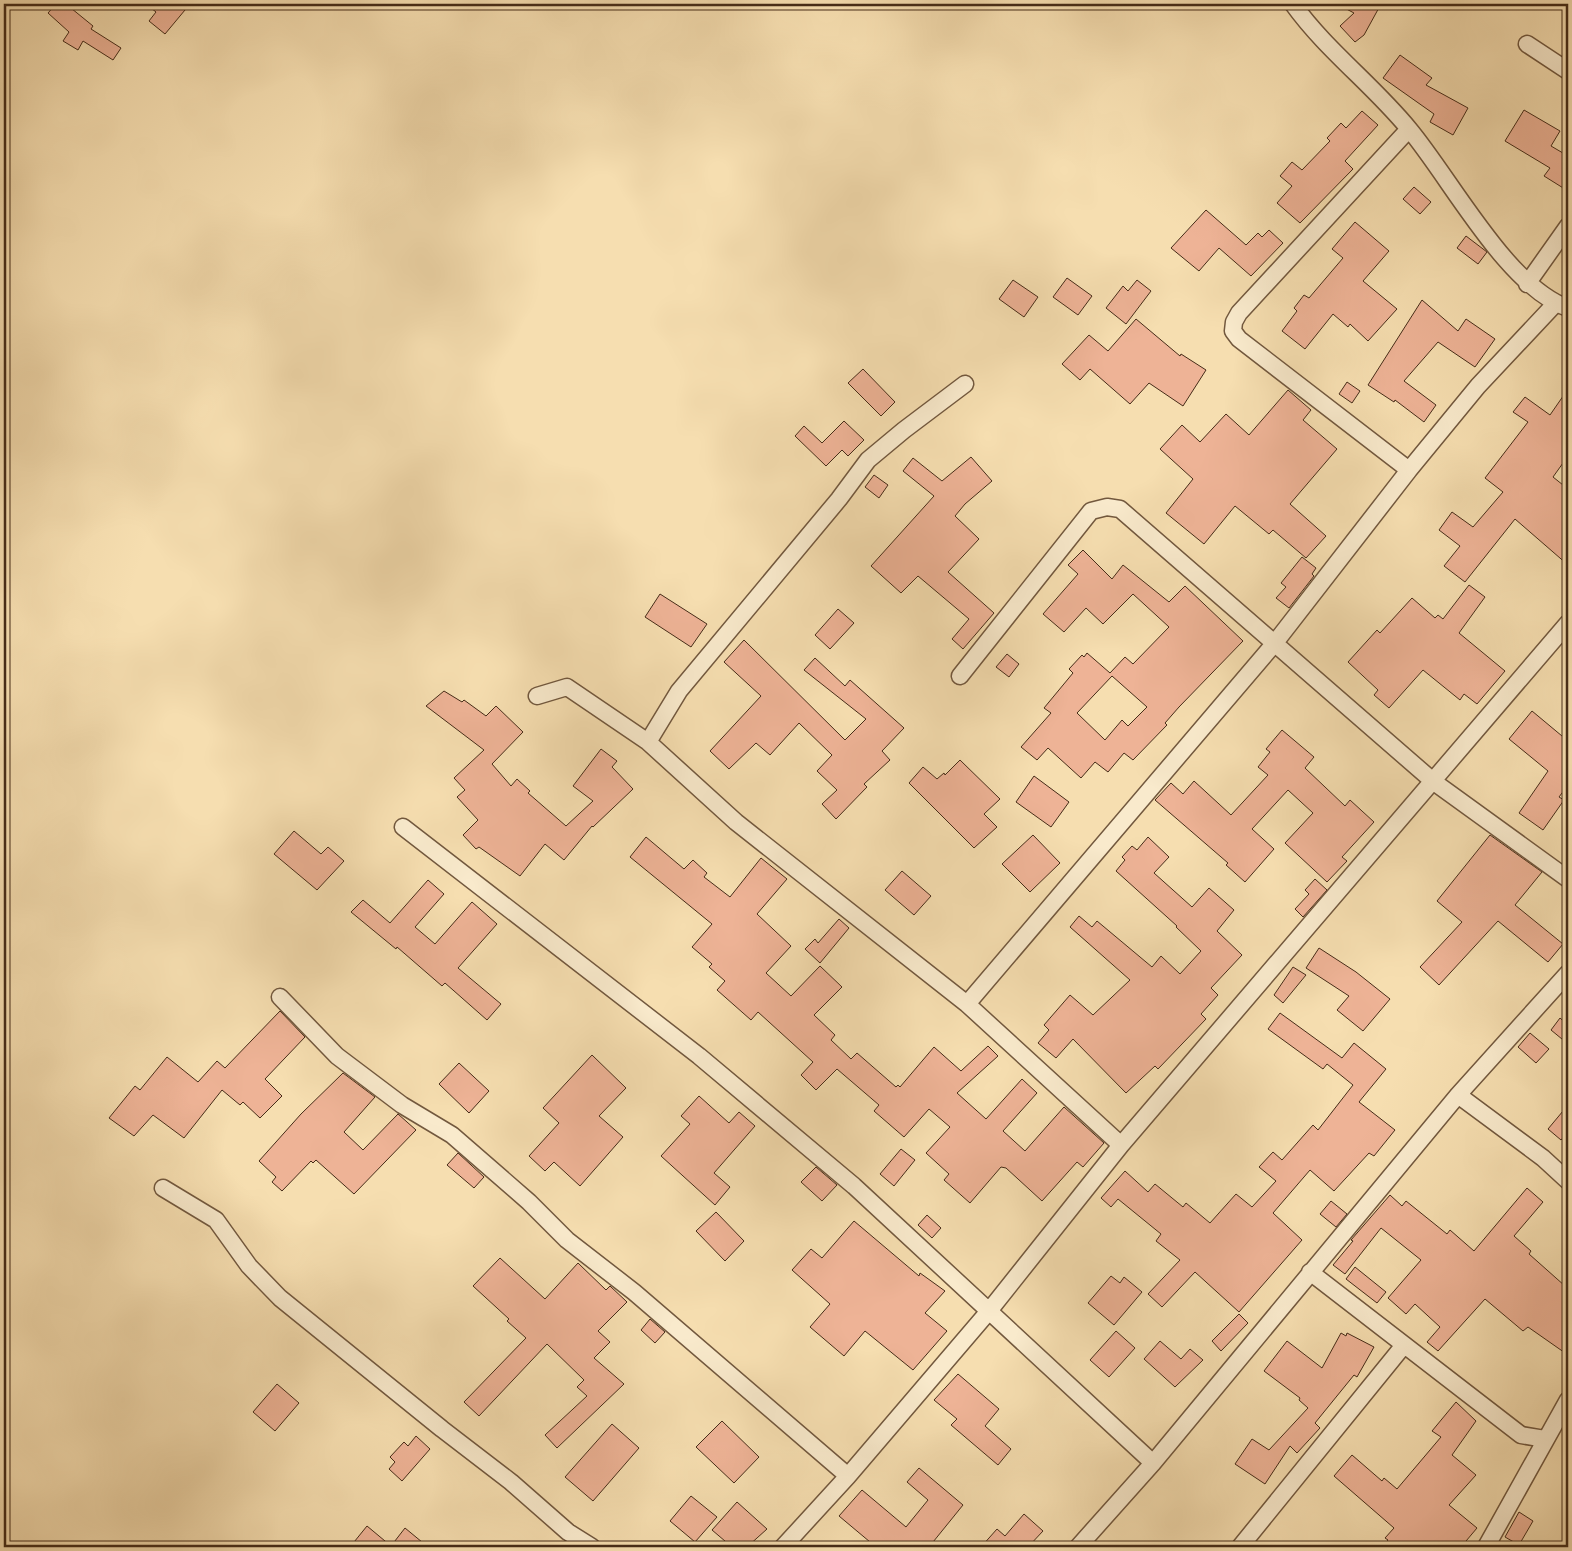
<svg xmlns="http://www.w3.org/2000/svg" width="1572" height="1551" font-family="'Libre Caslon Text',serif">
<rect width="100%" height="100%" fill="#f6deb0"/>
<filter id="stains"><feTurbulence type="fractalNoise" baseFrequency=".004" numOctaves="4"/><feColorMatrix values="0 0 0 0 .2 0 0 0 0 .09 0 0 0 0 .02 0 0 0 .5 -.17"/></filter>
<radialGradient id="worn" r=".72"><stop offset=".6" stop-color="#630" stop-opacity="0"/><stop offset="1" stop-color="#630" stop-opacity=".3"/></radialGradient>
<path fill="#eeb396" stroke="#462c18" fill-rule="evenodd" d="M56,4H66L93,26L91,29L121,48L113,60L83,41L78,50L63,41L69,32L48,13Z
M146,4H190L165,34L149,21L156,12Z
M1337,4H1381L1364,35L1355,42L1340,26L1354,13Z
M1400,55L1432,78L1426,85L1468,108L1453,135L1430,122L1434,114L1383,78Z
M1524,110L1560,131L1551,146L1568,156V191L1544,176L1550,168L1505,141Z
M1362,111L1378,125L1345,161L1353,169L1300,223L1277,203L1292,186L1280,176L1292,162L1302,170L1330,141L1327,138L1341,123L1346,128Z
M1414,187L1431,202L1420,214L1403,199Z
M1206,210L1246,245L1258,233L1262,237L1269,230L1283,243L1251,276L1219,248L1199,271L1171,248Z
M1355,222L1389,251L1363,281L1397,309L1368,341L1350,324L1348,327L1333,314L1305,349L1282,331L1297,311L1294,308L1304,295L1309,298L1343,258L1332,249Z
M1466,236L1487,252L1478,264L1457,248Z
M1067,278L1092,296L1078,315L1053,297Z
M1013,280L1038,297L1024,317L999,299Z
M1137,280L1151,291L1126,324L1106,308L1123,286L1128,291Z
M1422,300L1458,331L1466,319L1495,339L1475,367L1438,342L1404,381L1436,405L1424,422L1395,400L1394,402L1368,385Z
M1136,319L1180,356L1181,354L1206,370L1183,406L1149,383L1130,404L1090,369L1080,380L1062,364L1089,335L1108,351Z
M863,369L895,402L881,416L848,383Z
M1347,382L1360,391L1352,403L1339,394Z
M1568,389V456L1553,477L1568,489V565L1515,519L1465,582L1444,566L1460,546L1439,530L1452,512L1473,527L1503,492L1485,478L1528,422L1513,412L1525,397L1550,415Z
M1288,390L1311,410L1303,420L1337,449L1290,504L1326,536L1306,558L1273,530L1269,534L1235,506L1204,544L1166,513L1193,479L1160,449L1182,425L1200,442L1226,414L1249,435Z
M844,421L864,440L848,456L842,450L826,466L795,436L804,426L822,443Z
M971,457L992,481L965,504L955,516L979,539L948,572L994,613L963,649L952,639L969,619L918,576L901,593L871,566L934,496L903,471L913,458L942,481Z
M874,475L888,485L879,498L865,487Z
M1083,550L1112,579L1123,565L1169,602L1185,586L1243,641L1179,707L1165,723L1167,725L1133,760L1124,753L1108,772L1095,762L1081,778L1048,748L1037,760L1021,747L1051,713L1044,708L1073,673L1069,669L1082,655L1084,657L1087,653L1110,673L1125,657L1133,664L1169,627L1133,594L1103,624L1086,608L1064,632L1043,614L1078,574L1068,565ZM1112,676L1147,707L1128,726L1122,720L1105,740L1077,713Z
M1302,557L1316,568L1312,574L1314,576L1289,608L1276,598L1286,587L1281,583Z
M1469,585L1485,597L1459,633L1505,671L1477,704L1464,694L1460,700L1423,670L1389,708L1374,695L1378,690L1348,662L1377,630L1380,633L1412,598L1435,618L1438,615L1443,619Z
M660,594L707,624L691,647L645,617Z
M838,609L854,623L830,649L815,635Z
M744,640L845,740L866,719L804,670L815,658L845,686L850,680L904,728L882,751L890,760L864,784L867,787L836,819L822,804L837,790L817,771L832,755L799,723L770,755L756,743L729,769L710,751L761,696L724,662Z
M1007,654L1019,664L1009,677L996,667Z
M444,691L462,702L464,700L486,716L496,706L523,732L492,764L511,786L517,779L530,791L528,793L566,826L593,801L573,786L601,749L617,761L612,767L633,789L593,827L592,826L564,860L545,844L520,876L479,847L476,849L463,835L478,820L457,797L465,790L454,778L484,750L426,706Z
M1532,711L1568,741V785L1559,797L1564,800L1543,830L1519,813L1548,771L1509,739Z
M1282,730L1314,757L1305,768L1345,806L1350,800L1374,822L1342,857L1347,861L1327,882L1285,843L1313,813L1288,790L1252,829L1274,849L1245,882L1226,865L1228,863L1155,800L1171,783L1183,794L1194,781L1231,815L1268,775L1258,767L1270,752L1266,749Z
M960,760L1000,799L984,814L997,827L974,848L909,783L923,767L937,779L944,773L945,775Z
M1034,776L1069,802L1051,827L1016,802Z
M294,831L321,854L328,847L344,861L317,890L274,854Z
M1033,835L1060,863L1030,892L1002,864Z
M1490,835L1542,872L1515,905L1563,944L1548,962L1498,921L1439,985L1420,967L1462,922L1437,901Z
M646,837L684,869L693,860L707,873L704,877L730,897L761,858L787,879L757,914L791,946L766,973L791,996L820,966L842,987L814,1015L835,1035L831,1040L851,1059L857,1053L896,1087L898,1085L900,1087L934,1047L961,1071L988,1046L998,1056L957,1093L986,1119L1022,1079L1037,1093L1003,1131L1025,1151L1064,1107L1104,1143L1083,1167L1077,1162L1042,1201L1006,1168L1001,1167L970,1203L944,1180L949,1174L926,1153L950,1127L929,1109L904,1137L874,1111L879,1105L837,1069L816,1090L801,1075L813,1062L758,1012L751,1020L717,990L725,981L709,967L712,964L692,947L712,924L630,857Z
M1148,837L1169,857L1154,873L1192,907L1209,888L1234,910L1217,931L1242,955L1211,988L1218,995L1201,1014L1206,1019L1158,1069L1155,1066L1126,1093L1073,1039L1056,1058L1038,1043L1049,1030L1044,1025L1070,995L1093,1015L1130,980L1070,927L1079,916L1092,927L1097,921L1152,967L1161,956L1180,974L1201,951L1176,927L1177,926L1116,871L1125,860L1122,857L1132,846L1137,850Z
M902,871L931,896L914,915L885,890Z
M1315,879L1327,890L1303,917L1295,909L1309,894L1305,890Z
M428,880L444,894L415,927L435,944L472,902L497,924L458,968L501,1004L487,1020L445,983L442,986L397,947L396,949L351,912L363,900L390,923Z
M839,919L849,928L820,963L805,949L815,939L818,943Z
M1319,948L1356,972L1390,999L1363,1031L1337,1010L1349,996L1306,968Z
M1293,967L1306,975L1283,1003L1274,995Z
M280,1011L305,1037L265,1079L282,1096L260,1118L243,1102L240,1105L222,1090L184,1138L153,1115L134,1136L109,1118L135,1086L140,1090L167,1057L198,1082L217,1061L225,1068Z
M1280,1013L1342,1058L1354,1043L1386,1069L1359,1102L1395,1130L1374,1156L1369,1153L1334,1191L1310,1170L1273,1213L1302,1240L1239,1312L1195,1272L1162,1307L1148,1294L1180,1260L1156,1241L1161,1234L1118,1199L1111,1207L1101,1198L1125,1171L1148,1192L1155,1184L1183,1207L1186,1203L1210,1223L1236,1194L1252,1207L1276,1181L1259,1167L1273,1152L1282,1160L1313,1125L1318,1130L1353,1085L1327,1064L1323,1069L1268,1029Z
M1560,1018L1568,1025V1044L1551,1030Z
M1530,1033L1549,1049L1536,1063L1518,1047Z
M592,1055L626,1088L599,1116L623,1137L580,1186L554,1162L545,1171L529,1156L559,1123L543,1108Z
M459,1063L489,1091L469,1113L439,1084Z
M343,1073L375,1097L344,1132L363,1150L398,1114L416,1130L354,1194L316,1160L313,1163L311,1161L282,1191L272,1182L276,1177L259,1161L301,1114Z
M699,1096L729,1123L739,1112L755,1126L714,1173L730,1187L715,1205L661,1156L690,1124L681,1116Z
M1568,1105V1132L1561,1140L1548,1129Z
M901,1149L915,1160L894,1186L880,1174Z
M458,1153L484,1177L474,1188L447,1165Z
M816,1167L837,1185L822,1201L801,1182Z
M1527,1188L1543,1202L1514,1236L1531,1251L1529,1254L1565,1286L1563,1288L1568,1293V1355L1528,1327L1523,1331L1485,1299L1438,1351L1427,1342L1440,1327L1415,1304L1406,1314L1388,1298L1421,1260L1381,1228L1345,1274L1333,1265L1353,1241L1351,1240L1390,1195L1402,1206L1406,1201L1447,1234L1450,1230L1474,1251Z
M1331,1201L1347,1214L1336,1227L1320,1214Z
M716,1212L744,1241L725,1261L696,1231Z
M927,1215L941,1228L932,1238L918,1225Z
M854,1221L919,1276L920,1273L945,1291L925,1313L947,1331L913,1370L865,1331L844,1356L810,1327L830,1304L792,1270L811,1249L822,1258Z
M500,1258L545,1299L578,1263L606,1290L610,1286L627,1302L598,1331L610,1342L594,1358L624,1384L557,1448L545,1435L587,1396L577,1387L584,1380L547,1344L479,1416L464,1402L526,1338L507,1321L509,1319L473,1286Z
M1355,1267L1386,1292L1377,1303L1346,1279Z
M1111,1276L1120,1283L1124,1277L1142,1292L1114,1325L1088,1303Z
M1239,1314L1248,1323L1221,1351L1212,1341Z
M650,1319L665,1332L655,1343L641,1330Z
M1116,1331L1135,1348L1109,1377L1090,1360Z
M1341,1333L1346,1336L1347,1333L1374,1347L1357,1377L1354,1375L1315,1423L1320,1428L1297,1453L1290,1446L1265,1484L1235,1464L1252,1439L1269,1450L1308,1408L1299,1400L1300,1398L1264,1371L1287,1341L1322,1368Z
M1160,1341L1181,1359L1190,1349L1203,1360L1175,1387L1144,1359Z
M958,1374L999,1409L985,1426L1011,1449L998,1465L951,1425L957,1419L934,1400Z
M277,1384L299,1403L275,1431L253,1412Z
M1456,1402L1476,1421L1452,1455L1476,1475L1449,1505L1477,1528L1461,1547H1382L1388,1540L1385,1538L1394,1528L1334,1476L1352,1455L1382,1481L1384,1478L1397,1489L1441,1437L1432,1431Z
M722,1421L759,1457L734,1483L696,1447Z
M612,1424L639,1448L593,1501L565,1477Z
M416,1436L430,1449L402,1481L389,1469L395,1462L390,1457L404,1442L408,1446Z
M919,1468L963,1505L929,1547H876L839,1516L862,1490L906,1527L928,1500L907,1482Z
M691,1496L717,1517L695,1542L670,1521Z
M737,1502L767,1529L747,1547H732L712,1530Z
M1519,1512L1533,1521L1519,1545L1505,1537Z
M1024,1514L1043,1531L1028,1547H981L997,1529L1005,1536Z
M367,1526L391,1546L405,1528L428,1547H350Z"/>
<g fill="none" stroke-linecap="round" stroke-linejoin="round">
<defs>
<path id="street" d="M1293,4C1326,50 1373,85 1409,129C1451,179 1507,287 1568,308
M1527,44L1568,71
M1527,284L1568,226
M1409,470L1239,339L1233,331L1234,322L1239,313L1409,129
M960,676L1091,511L1107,507L1120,509L1434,782L1568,879
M537,696L567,687L648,742L736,822L967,1004L1121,1145
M648,742L679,691L839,499L868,460L904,430L965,384
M403,827L699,1056L854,1186L1153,1463
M280,997L337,1056L402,1105L452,1135L529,1202L567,1240L634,1292L848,1476
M967,1004L1274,644L1409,470L1478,386L1555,304
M1458,1095L1543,1158L1568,1181
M163,1188L216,1220L249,1266L280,1298L442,1429L511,1482L568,1532L592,1547
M1310,1272L1521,1435L1545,1439
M783,1547L848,1476L989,1311L1121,1145L1568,623
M1078,1547L1153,1463L1458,1095L1568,973
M1240,1547L1404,1345
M1486,1547L1568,1400"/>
</defs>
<use href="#street" stroke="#72583e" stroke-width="19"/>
<use href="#street" stroke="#f9eacc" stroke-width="16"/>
</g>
<rect width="1572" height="1551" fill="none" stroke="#f6deb0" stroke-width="20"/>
<rect x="5" y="5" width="1562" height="1541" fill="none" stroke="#462c18" stroke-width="2.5"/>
<rect x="10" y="10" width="1552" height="1531" fill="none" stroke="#462c18"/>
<rect width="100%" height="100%" filter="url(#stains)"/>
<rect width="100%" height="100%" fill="url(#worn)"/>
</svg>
